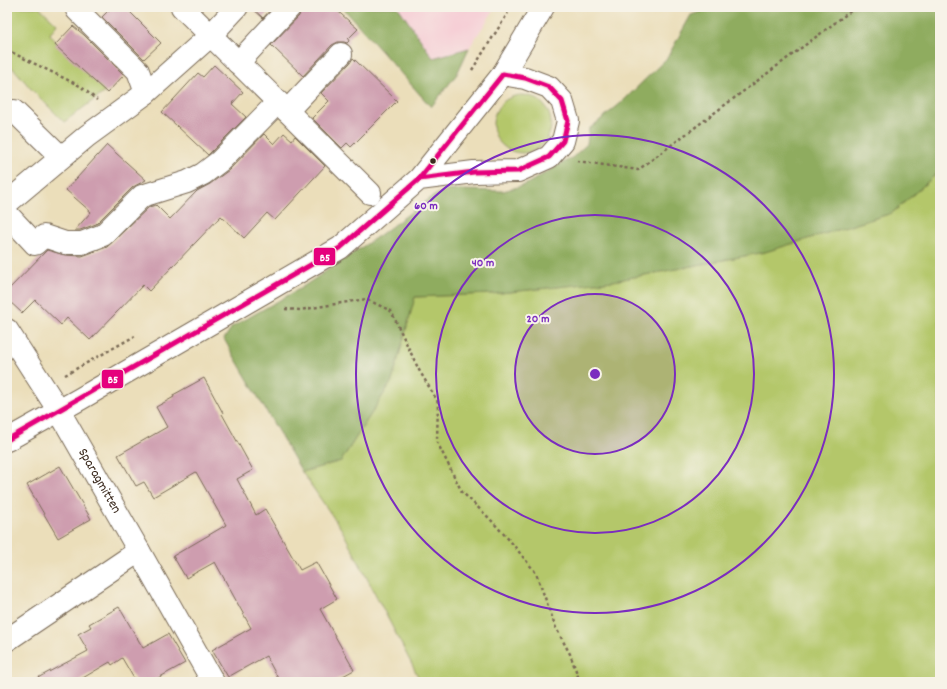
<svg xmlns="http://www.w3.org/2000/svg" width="947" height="689" font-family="Dekko,sans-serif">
<rect width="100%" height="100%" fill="#f7f3e8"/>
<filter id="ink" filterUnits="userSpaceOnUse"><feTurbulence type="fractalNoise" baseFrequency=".025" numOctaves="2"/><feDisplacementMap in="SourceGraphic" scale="8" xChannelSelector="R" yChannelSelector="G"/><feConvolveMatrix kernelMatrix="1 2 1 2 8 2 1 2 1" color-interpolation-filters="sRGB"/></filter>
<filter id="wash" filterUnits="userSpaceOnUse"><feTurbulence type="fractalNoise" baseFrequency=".012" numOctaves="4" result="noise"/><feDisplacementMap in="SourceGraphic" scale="16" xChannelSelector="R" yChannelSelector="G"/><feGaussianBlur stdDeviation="0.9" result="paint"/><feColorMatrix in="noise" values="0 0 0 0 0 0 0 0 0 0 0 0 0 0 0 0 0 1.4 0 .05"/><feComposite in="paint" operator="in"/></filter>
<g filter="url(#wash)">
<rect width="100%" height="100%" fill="#ebdeba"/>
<path fill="#f6cfd6" d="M398,7H496L469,48L433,58Z"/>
<path fill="#b4c76b" stroke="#787844" d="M7,7H39L57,24L50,34L55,41L106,91L64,122L32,90L14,69L7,66Z
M493 124a29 29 0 1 1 58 0a29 29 0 1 1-58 0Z
M940,171V682H421L342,530L302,472L341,461L392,381L415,297L491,294L613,281L765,252L892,213Z"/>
<path fill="#8fac5f" stroke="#656b3e" d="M342,7H398L433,58L469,48L457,74L431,107Z
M715,7H940V171L892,213L765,252L613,281L491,294L415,297L392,381L341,461L302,472L224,339L232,327L301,288L380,235L430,198L444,191L459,190L503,191L525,185L573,157L587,144L589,129L621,103L667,58L691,15Z"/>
<g id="blocks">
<path fill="#ce9daf" d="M112,7H125L161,43L144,59L102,17Z
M251,7H273L263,18Z
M302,7H333L358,29L348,39L349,41L347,43L344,42H338L332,45L303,76L271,45L299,16Z
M73,26L84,35L124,75L107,93L55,45Z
M353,58L397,101L351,147L347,143L342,148L312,118L329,101L321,93L350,63Z
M214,65L243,92L232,104L246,117L208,155L162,112L198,73L203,77Z
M284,133L292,140L295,136L325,166L275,220L267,213L244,238L221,216L149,291L143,285L90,340L67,318L61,325L35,300L22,313L7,299V291L47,250L65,255L82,256L107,247L149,207L156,205L170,219L197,191L210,184L229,170L264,134L274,144Z
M107,145L146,180L133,187L96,224L80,230H75L91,212L66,190Z
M204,378L223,413L222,414L253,470L237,479L256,515L265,509L300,570L316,562L337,599L320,609L354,670L332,682H280L266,656L228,677L212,650L251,628L215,562L186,578L173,556L226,525L196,472L153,497L144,482L136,486L118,455L167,427L156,407L174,397L173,395Z
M60,466L91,519L58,538L27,485Z
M119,607L143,648L168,634L185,663L151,682H136L122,658L112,665L110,662L76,682H30L88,651L78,634L91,627L89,624Z"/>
</g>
</g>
<g filter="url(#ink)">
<use href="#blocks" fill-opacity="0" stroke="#796955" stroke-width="1"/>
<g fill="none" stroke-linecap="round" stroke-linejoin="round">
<defs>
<g id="minor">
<path d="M80,7L77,10L138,71L146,93"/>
<path d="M182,7L370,193"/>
<path d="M238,63L290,7"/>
<path d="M503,74L543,7"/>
<path d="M14,111L61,157"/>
<path d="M287,111L341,54"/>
<path d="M7,203L87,136L146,93L210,36L237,7"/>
<path d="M7,214L35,244L44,236L65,243H82L103,235L142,196L187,182L203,174L220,161L278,102"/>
<path id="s1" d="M7,330L59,411L139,551L213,682"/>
<path d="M7,440L80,399L340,248L419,179L503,74L525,78L549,87L562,101L568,121L563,141L549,157L518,171L474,172L419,179"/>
<path d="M7,640L139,551"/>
</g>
</defs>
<use href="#minor" stroke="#796955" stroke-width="24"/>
<path stroke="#796955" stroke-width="2.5" stroke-dasharray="3 3" stroke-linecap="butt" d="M7,50L80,86L97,100
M472,70L508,13
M577,161L638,170L856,7
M285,309L300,310L366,299L391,311L419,370L438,402L437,442L462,492L490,519L511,542L536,573L556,628L570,654L580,682
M65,375L135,336"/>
<use href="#minor" stroke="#fff" stroke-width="22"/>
<defs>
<path id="bus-1" d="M503,74L525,78L549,87L562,101L568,121L563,141L549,157L518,171L474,172L419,179Z
M7,440L340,248L419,179"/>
</defs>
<use href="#bus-1" stroke="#f7f3e8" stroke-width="8"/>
<use href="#bus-1" stroke="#e5007d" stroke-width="5"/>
</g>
</g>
<circle cx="595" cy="374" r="80" fill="#7b2cbf" fill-opacity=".12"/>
<g fill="none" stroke="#7b2cbf" stroke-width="2">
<circle cx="595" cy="374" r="80"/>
<circle cx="595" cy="374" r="159"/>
<circle cx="595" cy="374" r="239"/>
</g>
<circle fill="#3b2a1e" stroke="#f7f3e8" stroke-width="1.5" cx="433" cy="161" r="3.5"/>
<g text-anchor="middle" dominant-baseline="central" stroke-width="4" stroke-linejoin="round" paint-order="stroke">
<g font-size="14" fill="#3b2a1e" stroke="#f7f3e8">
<text stroke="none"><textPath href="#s1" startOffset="177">Sparagmitten</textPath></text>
</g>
</g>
<circle cx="595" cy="374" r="6" fill="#7b2cbf" stroke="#f7f3e8" stroke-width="2"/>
<g font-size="12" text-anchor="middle" font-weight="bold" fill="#7b2cbf" stroke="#f7f3e8" stroke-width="4" stroke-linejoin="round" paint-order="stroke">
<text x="426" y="209">60 m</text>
<text x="483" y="266">40 m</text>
<text x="538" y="322">20 m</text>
</g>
<g stroke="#f7f3e8" stroke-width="1.5">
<rect x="313" y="247" width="23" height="19" rx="4" fill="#e5007d"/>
<rect x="101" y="369" width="23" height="20" rx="4" fill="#e5007d"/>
</g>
<g font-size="11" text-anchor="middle" font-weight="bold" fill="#fff">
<text x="325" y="261">B5</text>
<text x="113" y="383">B5</text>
</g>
<rect width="947" height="689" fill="none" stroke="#f7f3e8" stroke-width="24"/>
</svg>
